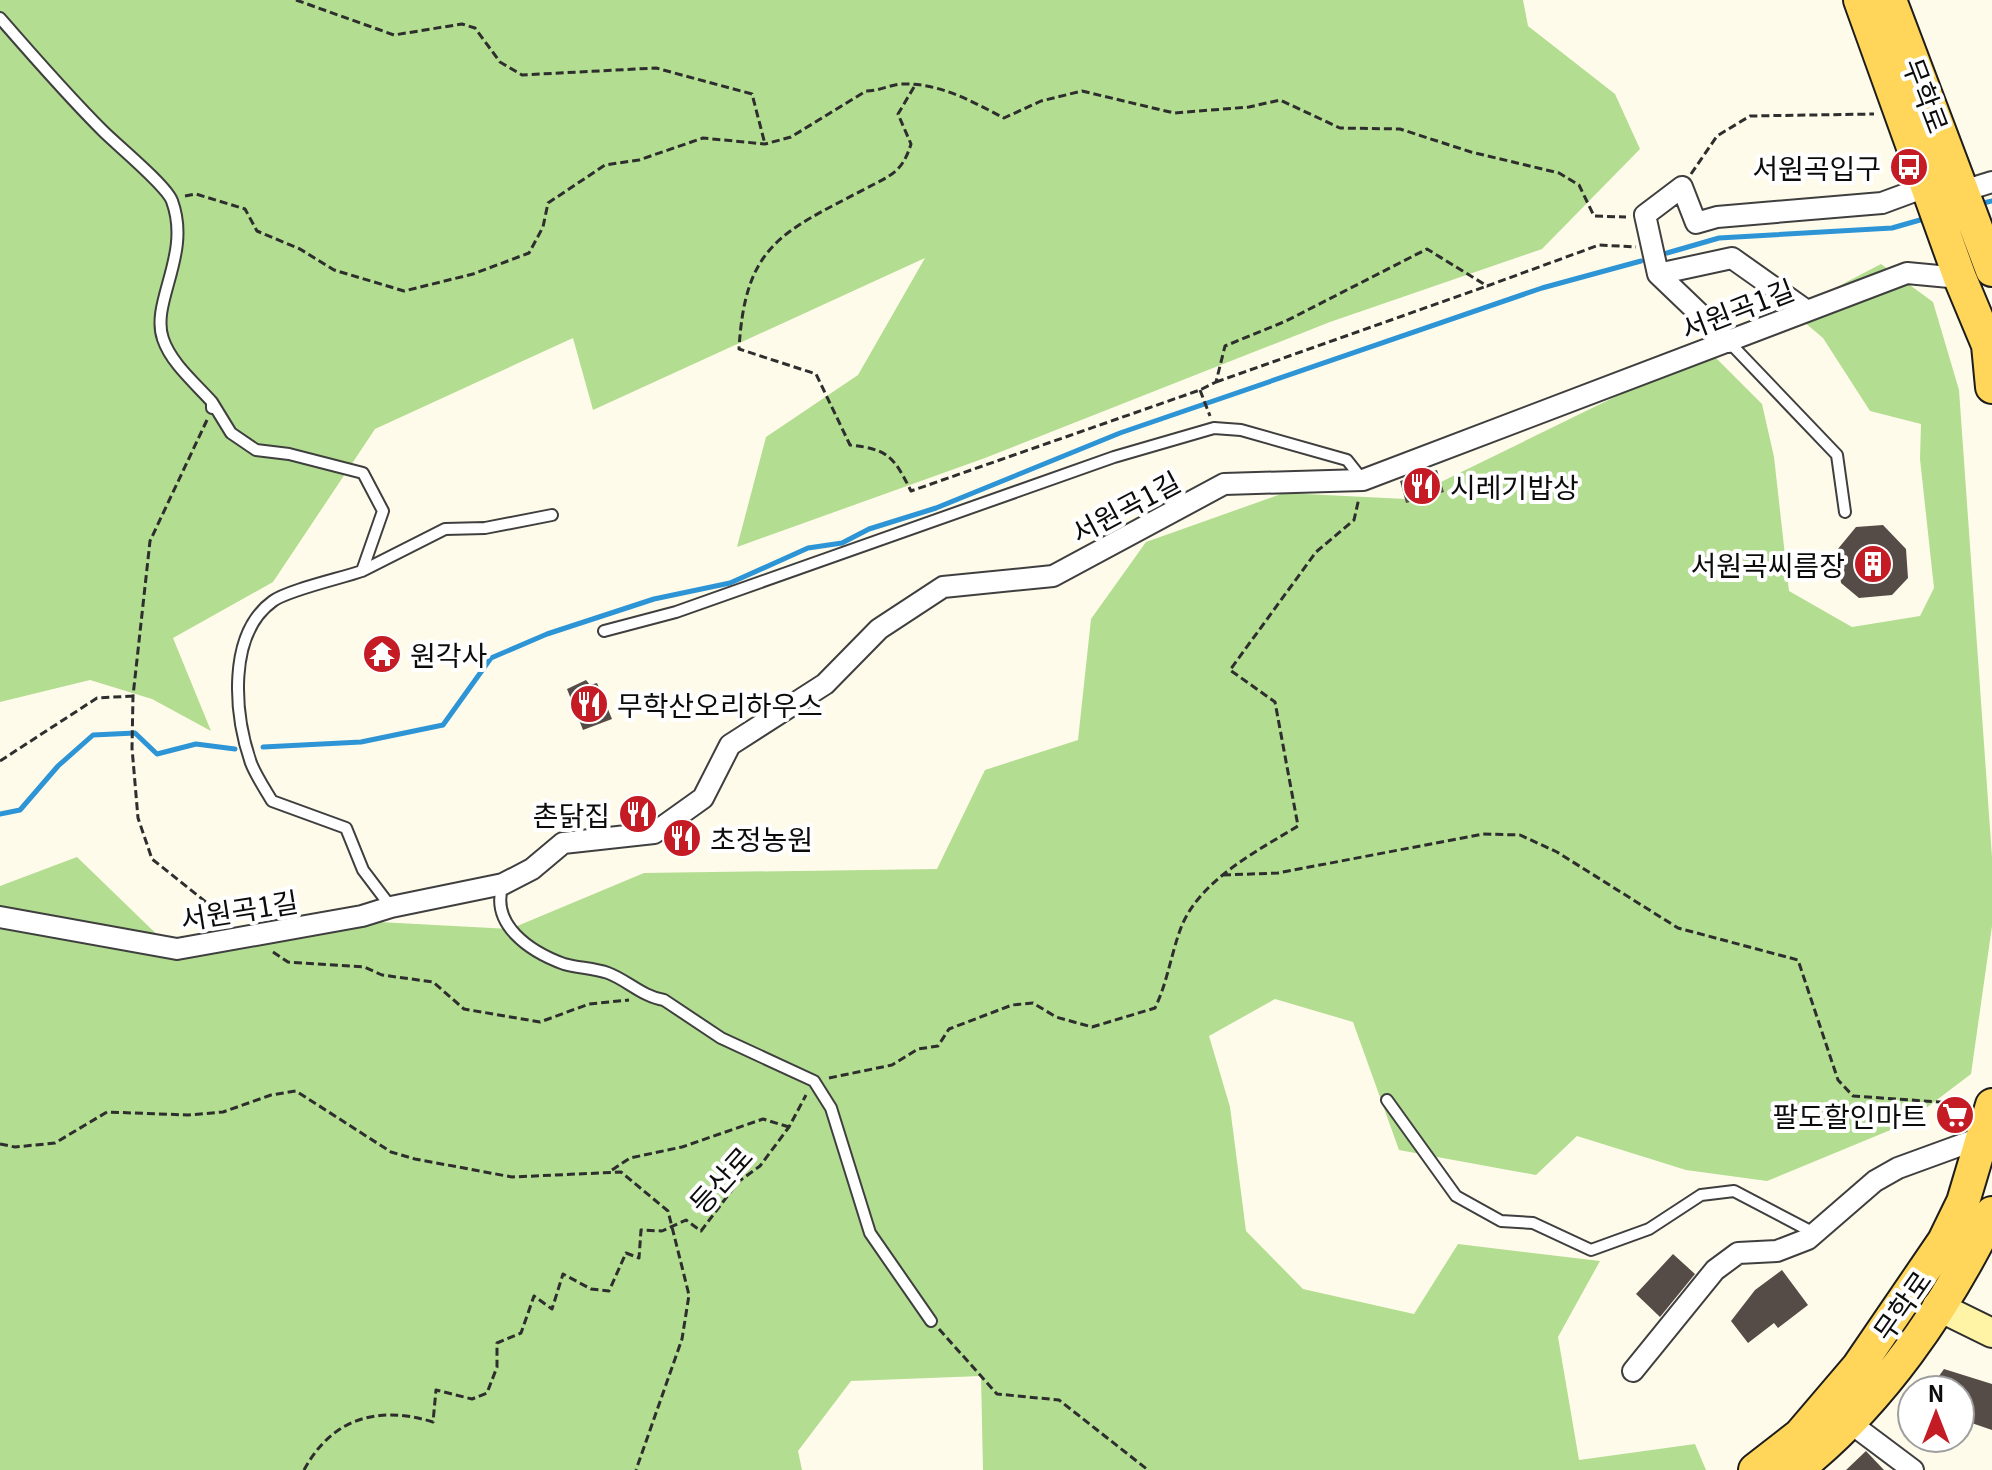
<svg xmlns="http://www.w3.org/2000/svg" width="1992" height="1470" font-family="Georgia,'Noto Sans KR',serif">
<rect width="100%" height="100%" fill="#fffbea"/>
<path fill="#b3dd90" d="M0,0H1523L1528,26L1615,94L1640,149L1542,249L1330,322L985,458L737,547L766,437L858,375L925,258L593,410L573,338L375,429L273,582L173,638L211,731L152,699L90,680L0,702Z
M1881,264L1933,302L1959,390L1992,857V926L1971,1074L1905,1124L1767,1181L1686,1170L1577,1136L1536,1175L1399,1150L1353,1022L1275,999L1209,1036L1230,1107L1246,1231L1303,1289L1414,1314L1458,1244L1600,1261L1558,1337L1579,1460L1695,1444L1706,1470H983L981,1376L851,1381L798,1451L802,1470H0V886L77,857L175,952L379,922L510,929L644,873L937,869L985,770L1078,740L1091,619L1146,542L1284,493L1406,499L1709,351L1762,404L1774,457L1789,591L1852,627L1920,616L1934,588L1920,459L1921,424L1870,411L1823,338L1791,311Z"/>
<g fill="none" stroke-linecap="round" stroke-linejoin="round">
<path stroke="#2d94d6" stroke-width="5" d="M1979,204L1992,201
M1667,253L1719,238L1892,228L1927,218
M263,747L361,742L443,725L491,658L547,634L654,599L730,583L808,548L842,543L869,529L936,508L1120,433L1542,288L1641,261
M0,814L20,810L58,766L93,735L135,733L157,754L196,744L235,749"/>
</g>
<path fill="#554c47" d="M1437,470L1444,492L1406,503L1400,481Z
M1883,525L1906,549L1908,578L1892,595L1859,598L1841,583L1837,550L1856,527Z
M586,680L590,685L597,683L612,719L583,730L567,689Z
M636,799L651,819L649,820L635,822L624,808Z
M691,823L700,837L673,854L665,841Z
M1673,1254L1695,1274L1660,1317L1636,1294Z
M1782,1270L1808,1305L1778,1328L1774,1323L1748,1343L1731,1321L1755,1290Z
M1944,1369L1992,1384V1430L1960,1419V1390H1929Z
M1866,1451L1884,1470H1846Z"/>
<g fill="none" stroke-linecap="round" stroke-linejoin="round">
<defs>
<path id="service" d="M0,18C33,56 67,95 103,131C117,145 167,186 172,201C192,255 150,302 163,339C171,363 195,383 212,402V408
M1729,342L1837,455L1845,512
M212,402L231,433L256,450L289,454L363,473L383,511L362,571C342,578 288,590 273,601C227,634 234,714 251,763C256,776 265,789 272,801L346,828L363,870L391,907
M362,571L445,529L485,528L552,515
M604,631L676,612L1114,457L1214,428L1241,430L1347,460L1362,479
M503,884C489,925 531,952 564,964C578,968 594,968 608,973C627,980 643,997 664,1000L721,1038L814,1081L831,1108L870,1233L931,1321
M1387,1100L1456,1196L1501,1221L1533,1223L1591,1250L1649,1229L1701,1195L1734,1191L1814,1233"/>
<path id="minor" d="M1658,274L1732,258L1807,311
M1729,342L1658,274L1645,215L1682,187L1696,223L1717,217L1882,203L1928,186L1963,191L1992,182
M0,917L177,949L362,916L391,907L503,884L532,869L563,843L654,833L703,798L730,745L825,684L879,629L943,587L1053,576L1224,484L1363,480L1907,273L1960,278
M1633,1371L1715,1270L1738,1253L1777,1251L1808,1239L1875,1181L1898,1168L1983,1137
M1849,1422L1913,1470"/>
<path id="secondary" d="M1937,1306L1992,1333"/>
<path id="primary" d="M1860,0L1960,278L1988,345L1992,387
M1890,0L1992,270
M1755,1470L1800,1435L1858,1367L1944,1241L1963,1202L1992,1105
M1796,1470C1880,1404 1945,1309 1992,1213"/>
</defs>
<use href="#service" stroke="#3f3f3f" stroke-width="14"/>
<use href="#minor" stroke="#3f3f3f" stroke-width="24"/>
<use href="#secondary" stroke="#2e2e2e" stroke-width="32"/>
<use href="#primary" stroke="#1d1d1d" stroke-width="36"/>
<path stroke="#2e2e2e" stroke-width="3" stroke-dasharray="8 4" stroke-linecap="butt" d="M296,0L394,35L462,24L475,28L500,62L522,75L656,68L752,94L765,144
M914,87L898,114L911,144C902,173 891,175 865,189C780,233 745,246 739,349L816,374L850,445C888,449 894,457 911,491L1200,390L1216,382L1225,346L1286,321L1427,249L1487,286L1599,245L1636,247
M1691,174L1717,136L1750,116L1874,114
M185,196L196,194L245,209L257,231L300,249L334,270L404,291L473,274L529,253L543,227L548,203L605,165L639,160L703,138L765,144L791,137L866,91C880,91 891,84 903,84C940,83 973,102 1004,118L1041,101L1082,91L1174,113L1249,107L1280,100L1340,128L1400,129L1471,152L1559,173L1579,185L1594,216L1626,217
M1216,382L1487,286
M1200,390L1210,416
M207,420L150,541L133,696L132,748L138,818L152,859L231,922
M0,761L97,698L133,696
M1223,875L1278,873L1483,834L1520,835L1557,852L1678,928L1798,960L1838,1080L1853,1096L1968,1104
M273,952L288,962L364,967L382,975L433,982L464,1009L540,1022L589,1004L629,1000
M829,1078L892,1065L918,1049L938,1046L949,1029L1012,1005L1033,1003L1056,1017L1092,1027L1155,1008C1168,981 1171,953 1182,925C1202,879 1257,851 1298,826L1275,702L1230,670L1316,552L1354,520L1359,498
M0,1144L15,1147L55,1143L107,1112L188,1115L223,1112L271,1095L296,1091L391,1152L415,1159L512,1177L621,1172L668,1211L689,1295L682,1339L636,1470
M612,1170L630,1158L682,1147L763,1119L789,1127
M939,1329L997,1394L1059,1400L1148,1470
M304,1470C332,1418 378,1405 433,1422L436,1390L472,1399L487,1393L497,1367V1343L521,1333L534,1296L552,1309L563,1274L591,1289L609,1291L626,1253L639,1258L641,1230L662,1231L686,1220L701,1231L738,1182L760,1166L789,1127L806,1095"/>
<use href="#service" stroke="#fff" stroke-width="10"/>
<use href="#minor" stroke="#fff" stroke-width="20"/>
<use href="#secondary" stroke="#fff4a5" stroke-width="28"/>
<use href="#primary" stroke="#ffd55a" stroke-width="32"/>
</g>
<defs>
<symbol id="bus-disc" viewBox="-11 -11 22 22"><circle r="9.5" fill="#c41b24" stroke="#fff"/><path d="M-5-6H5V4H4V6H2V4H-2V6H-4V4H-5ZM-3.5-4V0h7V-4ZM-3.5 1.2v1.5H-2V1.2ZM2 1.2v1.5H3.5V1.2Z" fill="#fff"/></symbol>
<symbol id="restaurant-disc" viewBox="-11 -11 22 22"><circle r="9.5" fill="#c41b24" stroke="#fff"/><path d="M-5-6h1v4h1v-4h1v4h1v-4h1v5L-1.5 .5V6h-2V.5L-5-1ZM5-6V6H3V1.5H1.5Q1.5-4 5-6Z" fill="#fff"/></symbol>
<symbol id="building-disc" viewBox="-11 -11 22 22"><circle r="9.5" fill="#c41b24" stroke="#fff"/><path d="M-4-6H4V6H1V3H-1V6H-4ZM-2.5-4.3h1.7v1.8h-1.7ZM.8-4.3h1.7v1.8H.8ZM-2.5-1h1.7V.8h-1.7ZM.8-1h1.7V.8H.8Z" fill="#fff"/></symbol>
<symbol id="temple-disc" viewBox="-11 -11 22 22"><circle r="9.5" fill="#c41b24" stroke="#fff"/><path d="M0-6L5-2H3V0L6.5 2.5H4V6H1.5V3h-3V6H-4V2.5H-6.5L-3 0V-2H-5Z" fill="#fff"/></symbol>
<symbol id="supermarket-disc" viewBox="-11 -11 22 22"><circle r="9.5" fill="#c41b24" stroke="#fff"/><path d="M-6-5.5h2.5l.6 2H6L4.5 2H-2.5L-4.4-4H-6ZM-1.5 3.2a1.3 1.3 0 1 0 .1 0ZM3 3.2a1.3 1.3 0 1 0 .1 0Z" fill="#fff"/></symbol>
</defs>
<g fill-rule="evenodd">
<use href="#bus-disc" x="1887" y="145" width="44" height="44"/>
<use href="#restaurant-disc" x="1400" y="464" width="44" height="44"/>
<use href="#building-disc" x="1851" y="542" width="44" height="44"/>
<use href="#temple-disc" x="360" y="632" width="44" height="44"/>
<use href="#restaurant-disc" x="567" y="682" width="44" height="44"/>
<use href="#restaurant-disc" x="616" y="792" width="44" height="44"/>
<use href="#restaurant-disc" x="660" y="816" width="44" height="44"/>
<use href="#supermarket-disc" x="1933" y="1093" width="44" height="44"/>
</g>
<g text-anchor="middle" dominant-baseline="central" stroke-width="8" stroke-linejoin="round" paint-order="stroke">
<g font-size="28" fill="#0c0c0c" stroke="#fff">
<text transform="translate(1927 95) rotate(69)">무학로</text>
<text transform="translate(1737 308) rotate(-21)">서원곡1길</text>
<text transform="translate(1125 506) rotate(-28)">서원곡1길</text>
<text transform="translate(239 909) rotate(-9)">서원곡1길</text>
<text transform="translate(720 1179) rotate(-48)">등산로</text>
<text transform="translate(1901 1305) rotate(-55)">무학로</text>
</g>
<g font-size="28" fill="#0c0c0c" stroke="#fff" text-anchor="end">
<text x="1881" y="167">서원곡입구</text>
<text x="1450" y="486" text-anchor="start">시레기밥상</text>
<text x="1845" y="564">서원곡씨름장</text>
<text x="410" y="654" text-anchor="start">원각사</text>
<text x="617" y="704" text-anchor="start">무학산오리하우스</text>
<text x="610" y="814">촌닭집</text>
<text x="710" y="838" text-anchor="start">초정농원</text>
<text x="1927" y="1115">팔도할인마트</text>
</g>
</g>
<g transform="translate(1936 1414)"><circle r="38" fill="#ffffff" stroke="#9e9e9e" stroke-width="2"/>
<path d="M0-6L14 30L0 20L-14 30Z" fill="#c41b24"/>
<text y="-12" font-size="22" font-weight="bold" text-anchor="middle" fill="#0c0c0c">N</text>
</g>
</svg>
